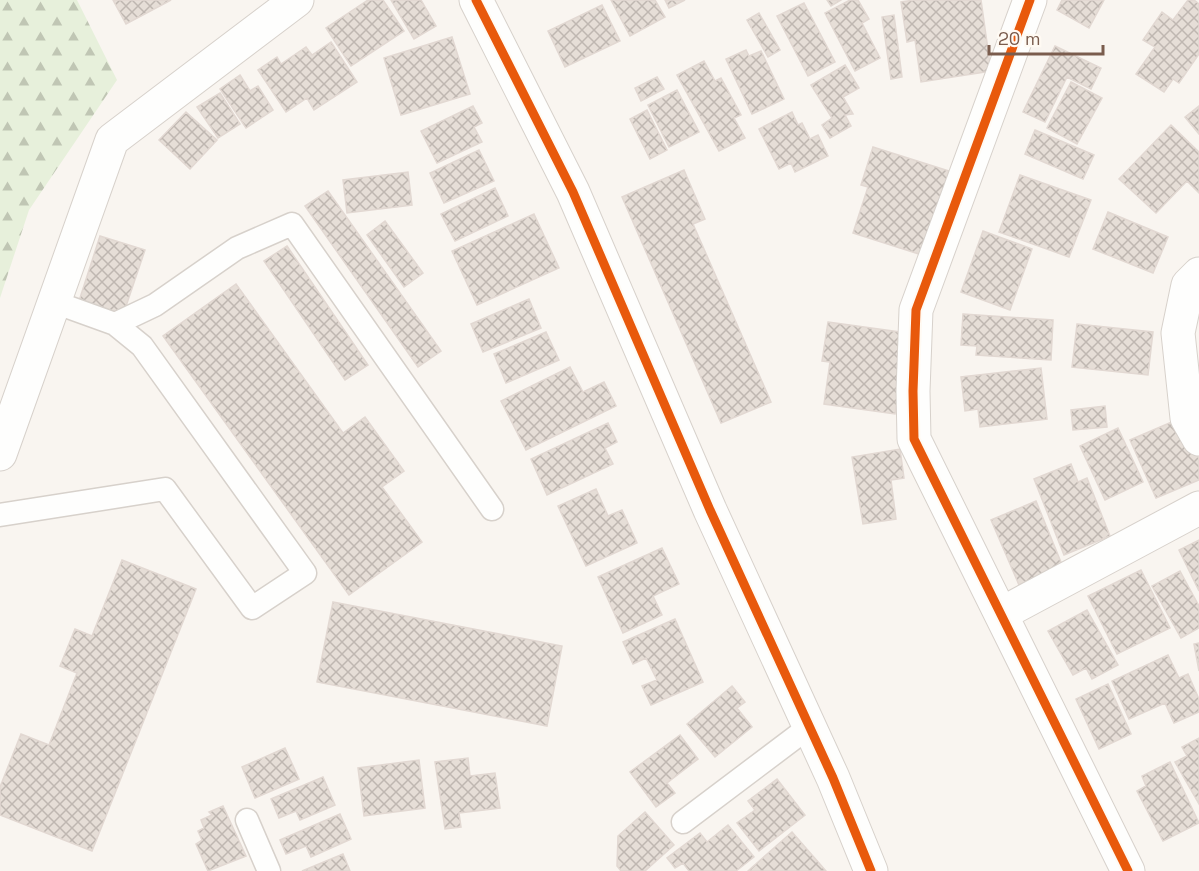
<svg xmlns="http://www.w3.org/2000/svg" width="1199" height="871" font-family="'Space Grotesk',sans-serif">
<defs>
<pattern id="forest-firs" width="22" height="20" patternUnits="userSpaceOnUse" patternTransform="scale(1.5)"><rect width="22" height="20" fill="#e7f0db"/><path d="M5 1l3.5 6h-7zM16 11l3.5 6h-7z" fill="#c0c6b4"/></pattern>
<pattern id="building-cross-hatch" width="8" height="8" patternUnits="userSpaceOnUse" patternTransform="scale(1.5)"><rect width="8" height="8" fill="#e6ded7"/><path d="M0 0l8 8M0 8l8-8" fill="none" stroke="#bfb7b1"/></pattern>
</defs>
<rect width="100%" height="100%" fill="#f9f5f0"/>
<path fill="url(#forest-firs)" d="M0,0H77L117,80L29,210L0,298Z"/>
<path fill="url(#building-cross-hatch)" stroke="#e2d8d2" stroke-width="1.5" d="M113,0H171L126,24Z
M368,0H383L404,31L351,66L326,28Z
M391,0H421L436,26L414,39Z
M611,0H655L665,17L630,36Z
M665,0H685L669,8Z
M827,0H841L831,6Z
M850,0H858L869,19L862,23L880,58L855,71L825,13Z
M914,0H981L991,71L921,82L915,40L907,42L901,2Z
M1062,0H1104L1089,28L1057,10Z
M1188,0H1194L1199,4V54L1179,83L1173,79L1164,92L1136,74L1155,47L1143,40L1162,12L1173,20Z
M804,3L835,62L808,76L777,16Z
M602,5L620,41L565,67L548,31Z
M759,13L780,50L768,57L747,20Z
M894,15L902,77L891,79L882,17Z
M452,37L470,94L401,115L384,58Z
M331,42L357,82L314,110L307,98L286,112L258,70L277,57L281,64L306,47L312,55Z
M1055,46L1101,68L1091,89L1067,77L1045,122L1023,112Z
M746,50L749,56L761,51L784,99L752,114L726,59Z
M704,61L715,81L721,78L741,115L734,118L745,138L719,151L677,75Z
M845,65L859,88L843,97L853,114L845,115L851,126L830,138L822,125L832,118L811,85Z
M240,75L250,91L258,86L273,110L246,128L220,89Z
M657,77L664,89L641,101L635,88Z
M1071,82L1102,98L1077,144L1047,128Z
M677,90L699,132L669,147L648,105Z
M220,93L240,124L218,138L197,107Z
M473,106L482,123L474,127L482,142L437,163L421,131Z
M1199,106V134L1185,117Z
M647,110L667,150L650,159L630,119Z
M186,112L217,140L190,169L159,140Z
M792,112L798,125L802,123L810,139L818,135L828,156L795,172L791,163L779,169L759,129Z
M1171,125L1199,152V193L1187,181L1156,213L1119,179Z
M1035,130L1094,155L1083,179L1025,154Z
M873,147L949,171L922,255L853,233L868,187L861,185Z
M479,150L494,181L444,203L430,173Z
M684,170L705,219L693,224L771,402L721,423L622,197Z
M408,172L412,205L347,213L343,180Z
M1020,175L1091,200L1069,257L999,232Z
M495,188L508,216L455,241L441,214Z
M328,191L441,351L418,367L305,206Z
M1108,212L1168,237L1153,273L1093,249Z
M534,214L559,268L477,305L452,251Z
M385,221L423,273L404,287L367,235Z
M983,231L1032,249L1010,310L961,292Z
M100,236L145,250L123,315L79,301Z
M287,246L368,365L345,380L264,261Z
M236,284L343,433L365,417L404,471L382,487L422,542L349,595L163,336Z
M529,299L541,328L483,352L471,324Z
M963,314L1053,320L1051,360L976,355L977,346L961,345Z
M828,322L907,333L895,414L824,404L830,362L822,361Z
M1077,324L1153,332L1148,375L1072,367Z
M546,332L559,360L506,383L494,354Z
M570,367L583,392L604,382L616,406L526,450L501,401Z
M1041,368L1047,419L980,427L978,409L965,411L961,377Z
M1105,406L1107,427L1073,430L1071,410Z
M1181,418L1199,459V480L1156,498L1130,440Z
M608,423L617,442L605,448L613,464L547,495L531,459Z
M1118,428L1143,482L1105,500L1080,446Z
M900,449L904,478L891,480L896,519L863,524L852,457Z
M1071,464L1078,482L1087,478L1110,536L1064,555L1034,479Z
M596,489L608,516L622,510L637,543L586,566L558,506Z
M1036,501L1063,567L1019,585L991,520Z
M1199,540V591L1179,550Z
M662,548L679,584L653,596L662,615L623,633L598,577Z
M122,560L196,589L92,851L0,815V787L21,734L49,745L77,673L60,666L75,629L92,636Z
M1141,570L1170,628L1117,654L1088,596Z
M1180,571L1199,606V628L1181,638L1152,586Z
M333,602L562,646L547,726L317,682Z
M1087,610L1118,665L1092,679L1086,668L1073,675L1048,631Z
M675,619L703,682L651,705L642,686L657,680L646,658L633,664L623,642Z
M1199,643V671L1194,644Z
M1168,655L1179,678L1188,674L1199,699V712L1174,723L1165,703L1129,719L1112,681Z
M1108,684L1131,734L1099,749L1076,699Z
M732,686L745,702L737,708L752,727L715,757L687,724Z
M680,735L698,759L667,783L675,793L656,807L630,772Z
M1199,738V804L1175,762L1187,756L1182,747Z
M285,748L299,779L255,798L242,767Z
M468,758L470,776L495,773L500,808L459,813L461,827L445,829L435,762Z
M419,760L425,808L364,816L358,768Z
M1170,762L1199,823L1163,841L1137,791L1146,786L1142,776Z
M323,777L335,805L300,820L296,811L279,818L271,799Z
M777,779L805,815L759,851L737,823L755,810L748,801Z
M223,806L246,856L208,871L196,844L202,840L198,831L204,828L201,820L212,815L209,812Z
M645,812L674,845L645,871H621L617,866L618,836Z
M340,814L351,839L311,857L306,846L286,854L280,840Z
M728,825L754,857L736,871H689L683,863L675,868L667,858L700,833L707,842Z
M792,832L826,871H748Z
M343,854L350,871H302Z"/>
<g fill="none" stroke-linecap="round" stroke-linejoin="round">
<defs>
<path id="service" d="M54,302L115,324L155,305L237,248L292,224L492,509
M0,515L165,489L252,608L305,573L142,346L115,324
M247,820L269,871
M683,822L809,727"/>
<path id="minor" d="M1030,0L916,310L913,391L914,439L1128,871
M1199,274L1188,285L1178,333L1187,418L1199,439
M0,454L112,140L297,0
M1001,614L1199,508"/>
<path id="tertiary" d="M476,0L573,192L710,510L833,778L871,871"/>
</defs>
<use href="#service" stroke="#d7d1cb" stroke-width="25"/>
<use href="#minor" stroke="#d7d1cb" stroke-width="35"/>
<use href="#tertiary" stroke="#d7d1cb" stroke-width="35"/>
<use href="#service" stroke="#fefefd" stroke-width="22"/>
<use href="#minor" stroke="#fefefd" stroke-width="33"/>
<use href="#tertiary" stroke="#fefefd" stroke-width="33"/>
<defs>
<path id="cycleway" d="M476,0L573,192L710,510L833,778L871,871
M1030,0L916,310L913,391L914,439L1128,871"/>
</defs>
<use href="#cycleway" stroke="#fffaf3" stroke-width="13"/>
<use href="#cycleway" stroke="#e8590c" stroke-width="9"/>
</g>
<path d="M989 45v9h114v-9" fill="none" stroke="#7a5c4d" stroke-width="3"/>
<text x="998" y="45" font-size="18" fill="#7a5c4d" stroke="#fffaf3" stroke-width="4.5" paint-order="stroke">20 m</text>
</svg>
